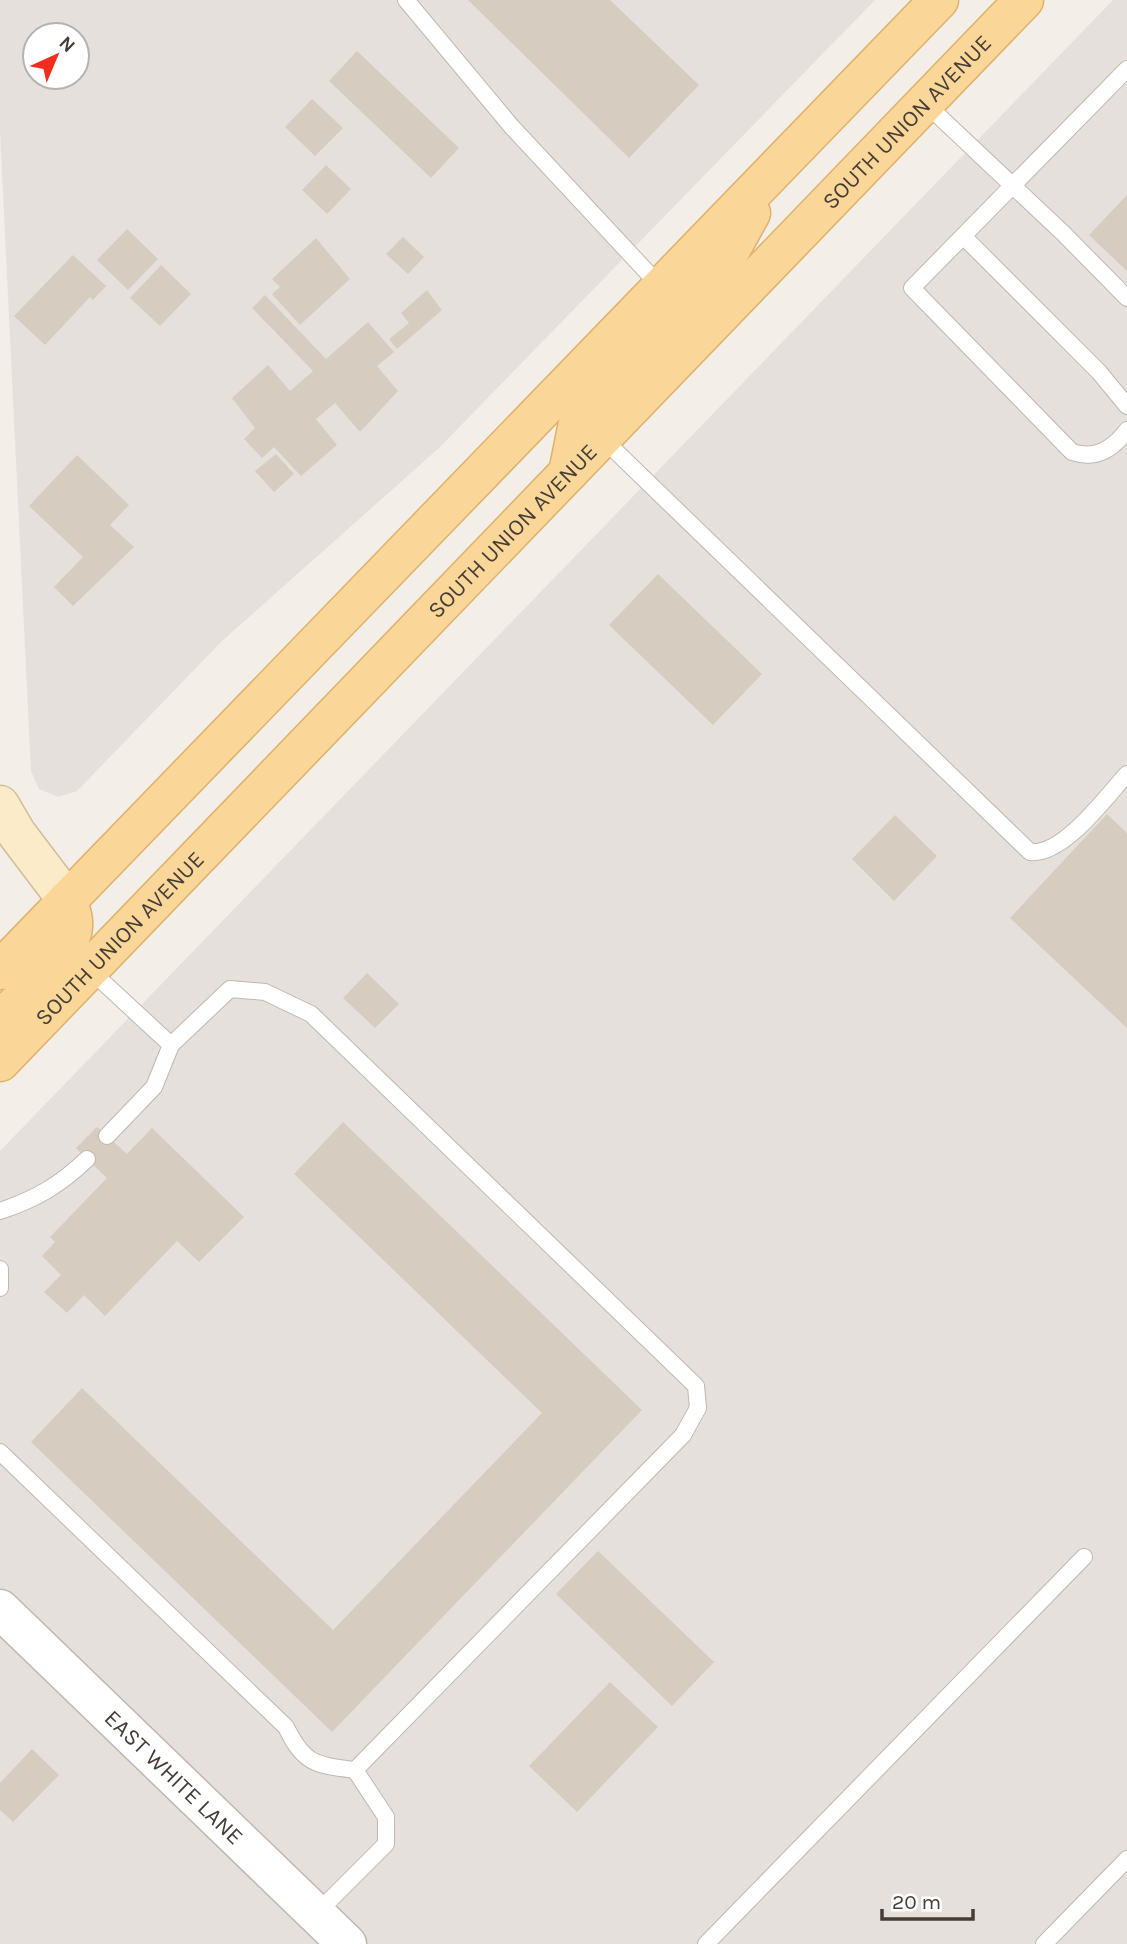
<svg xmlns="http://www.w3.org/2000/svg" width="1127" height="1944" font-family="Karla,sans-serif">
<rect width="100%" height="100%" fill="#f3eee7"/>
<path fill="#e5e0dc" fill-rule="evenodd" d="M0,0H875L439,448L222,641L77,791L58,797L39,789L31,771L0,131ZM35,35H77V77H35Z
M1113,0H1127V1944H0V1151Z"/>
<path fill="#d7ccc0" d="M468,0H610L699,85L629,158Z
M357,51L459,148L431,178L329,81Z
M312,99L343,128L315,156L285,127Z
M326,165L351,189L327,214L302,190Z
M1127,195V271L1089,235Z
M127,229L158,259L128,290L97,260Z
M403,237L424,257L408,274L386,254Z
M316,238L350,279L300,325L272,294L280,287L272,279Z
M73,255L106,286L93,300L90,297L45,345L14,316Z
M161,265L191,294L160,326L130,298Z
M427,290L442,310L397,349L389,339L409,323L401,313Z
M265,295L326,359L368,322L394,352L377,366L398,391L360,432L335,403L316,419L337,445L301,476L274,447L262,458L244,439L255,428L232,398L268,365L290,391L313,371L252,308Z
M276,454L294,474L274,492L255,471Z
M77,455L129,505L110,525L134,547L73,606L54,587L83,557L29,506Z
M658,574L762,674L713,725L609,625Z
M1107,814L1127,833V1028L1010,918Z
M895,815L937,856L894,901L852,859Z
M367,973L399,1004L375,1028L343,998Z
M343,1122L642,1410L332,1732L31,1442L82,1388L333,1630L542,1413L294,1174Z
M97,1127L127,1154L152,1128L244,1217L199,1262L177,1241L105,1316L84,1295L67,1313L44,1292L61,1275L42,1256L55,1242L50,1237L107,1178L76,1148Z
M598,1551L714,1662L672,1706L556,1594Z
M610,1682L658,1727L577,1812L529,1766Z
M32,1749L59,1775L13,1822L0,1810V1783Z"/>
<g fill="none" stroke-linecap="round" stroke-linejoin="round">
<defs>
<path id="service" d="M406,0L511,126L661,287
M1127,69L912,288L1072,452C1095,460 1113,449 1127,430
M925,103L1064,234L1127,298
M963,236L1099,372L1127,406
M602,438L1030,852C1063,856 1105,798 1127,774
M90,970L171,1045
M0,1211C36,1199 60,1185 87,1159
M0,1269V1288
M0,1452L286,1727C304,1764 315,1765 355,1770L683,1435L698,1408L696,1386L311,1014L265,992L230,989L171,1045L154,1087L107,1136
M316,1914L386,1844V1817L355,1770
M706,1944L1084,1557
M1044,1944L1127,1859"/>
<g id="tertiary">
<path id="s1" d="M0,1609L347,1944"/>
</g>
<path id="secondary" d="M0,805L17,834L67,900"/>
<g id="primary">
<path d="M568,473L579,418L588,398L724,262L751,213"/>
<path d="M0,970L939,0"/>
<path d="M0,1021C21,998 71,957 73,927C74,917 70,909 67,900"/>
<path id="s2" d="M0,1062L1024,0"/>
</g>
</defs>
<use href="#service" stroke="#c1b8ad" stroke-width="18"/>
<use href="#tertiary" stroke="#c1b8ad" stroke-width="41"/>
<use href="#secondary" stroke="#d1bd98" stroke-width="41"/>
<use href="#primary" stroke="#dfb169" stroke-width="41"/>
<use href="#service" stroke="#fff" stroke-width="16"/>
<use href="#tertiary" stroke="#fff" stroke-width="38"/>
<use href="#secondary" stroke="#fcebc8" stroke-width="38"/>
<use href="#primary" stroke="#fad699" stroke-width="38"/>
</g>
<g text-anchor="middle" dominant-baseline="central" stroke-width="5" stroke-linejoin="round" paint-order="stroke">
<g font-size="23" fill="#463e36" stroke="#fff">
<text stroke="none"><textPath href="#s2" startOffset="1306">SOUTH UNION AVENUE</textPath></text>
<text stroke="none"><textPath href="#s2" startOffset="738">SOUTH UNION AVENUE</textPath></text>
<text stroke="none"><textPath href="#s2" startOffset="172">SOUTH UNION AVENUE</textPath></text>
<text stroke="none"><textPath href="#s1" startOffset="242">EAST WHITE LANE</textPath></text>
</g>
</g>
<g transform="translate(56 56) rotate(44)"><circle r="33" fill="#ffffff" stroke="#b5b2af" stroke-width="2"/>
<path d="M0-5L12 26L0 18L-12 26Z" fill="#f12d20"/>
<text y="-10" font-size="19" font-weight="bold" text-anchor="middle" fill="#463e36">N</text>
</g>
<path d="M882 1909v10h91v-10" fill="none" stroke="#463e36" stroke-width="3.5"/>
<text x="892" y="1909" font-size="21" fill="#463e36" stroke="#ffffff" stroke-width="5" paint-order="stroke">20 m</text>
</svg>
